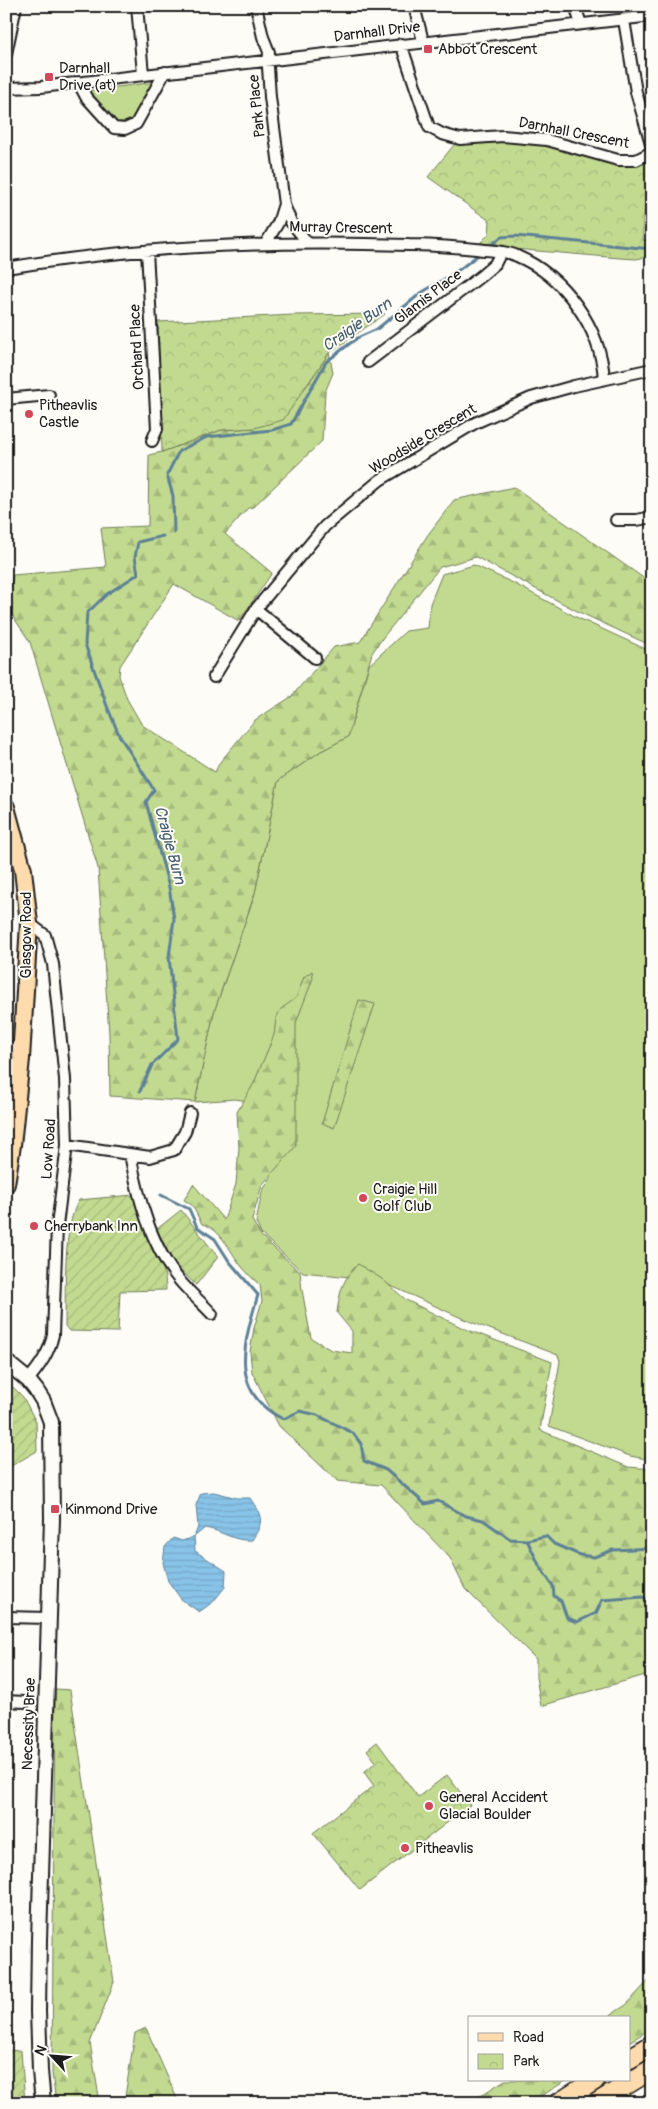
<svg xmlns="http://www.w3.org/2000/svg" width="658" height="2109" font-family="Pangolin,sans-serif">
<defs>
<pattern id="forest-firs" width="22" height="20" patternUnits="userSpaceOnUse" patternTransform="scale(1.25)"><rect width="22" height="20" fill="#c2da90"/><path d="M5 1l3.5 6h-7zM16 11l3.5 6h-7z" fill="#a6ba7c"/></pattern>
<pattern id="park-crowns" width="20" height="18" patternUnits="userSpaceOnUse" patternTransform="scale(1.25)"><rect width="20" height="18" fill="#c2da90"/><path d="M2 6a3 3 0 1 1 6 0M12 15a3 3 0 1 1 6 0" fill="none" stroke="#a6ba7c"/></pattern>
<pattern id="garden-furrows" width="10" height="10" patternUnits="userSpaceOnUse" patternTransform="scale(1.25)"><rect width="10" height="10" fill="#c2da90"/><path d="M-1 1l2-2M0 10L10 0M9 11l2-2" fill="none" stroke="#a6ba7c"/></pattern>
<pattern id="water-rules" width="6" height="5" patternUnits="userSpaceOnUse" patternTransform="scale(1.25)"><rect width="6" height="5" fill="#88c3e8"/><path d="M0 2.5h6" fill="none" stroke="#75a7c6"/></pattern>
</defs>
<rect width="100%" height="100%" fill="#fdfcf7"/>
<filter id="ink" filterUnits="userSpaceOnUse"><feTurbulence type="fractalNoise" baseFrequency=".02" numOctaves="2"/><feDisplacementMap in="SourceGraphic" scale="10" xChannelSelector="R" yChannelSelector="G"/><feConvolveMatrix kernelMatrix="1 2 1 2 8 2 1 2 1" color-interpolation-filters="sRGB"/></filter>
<g filter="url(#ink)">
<path fill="#c2da90" stroke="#6f7b56" d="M156,82C145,102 139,127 113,121L86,91Z
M474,565L515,584L576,617L652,652V1460L630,1456L549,1426L560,1361L558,1355L466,1320L378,1280L303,1272L261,1234L256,1222L262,1192L271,1177L269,1142L248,1101L235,1099L195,1102L214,1012L255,893L278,781L321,751L348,737L369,665L406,631L428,628L430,604L442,574Z"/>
<path fill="url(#forest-firs)" stroke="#6f7b56" d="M329,353L333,373L325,392L322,441L253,507L248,508L225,534L272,573L239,621L174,584L120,666L119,676L127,699L142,725L215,772L220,762L255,720L291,697L334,647L360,642L427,536L454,500L514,487L652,584V646L579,612L476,557L440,567L384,636L372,653L348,737L321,751L278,781L255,893L214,1012L195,1102L110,1096L109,1034L98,868L30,642L6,606L13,575L106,567L101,528L148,526L149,455L162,452L221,430L254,428L306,387Z
M312,971L313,978L296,1023V1146L262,1185L252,1220L261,1236L300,1272L302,1290L311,1338L331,1350L352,1353V1331L337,1313C340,1291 342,1280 358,1264L382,1279L406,1300L463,1328L552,1362L540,1430L628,1467L652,1469V1673L541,1706L536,1677V1659L465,1589L450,1558L381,1485L337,1481L279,1426L252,1372L250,1352L254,1328L262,1301L260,1285C254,1280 248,1274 243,1268C231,1254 221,1228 202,1224L192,1205L184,1200L193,1184L224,1220L236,1184L239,1148L237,1112L253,1085L274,1035L276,1018L281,1009L296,998L304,977Z
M359,1000L375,1004L334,1128L322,1123Z
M55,1689L70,1690L114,1982L90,2043L100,2103H56L52,2073Z
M652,1977V2028L629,2042V2018H606L626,2005Z
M146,2028L179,2103H124L135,2033Z
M505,2080H567L530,2103H469Z"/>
<path fill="url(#park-crowns)" stroke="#6f7b56" d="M458,140H528L576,152L586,157L623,164L652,154V181L650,180L643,220V240L652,241V256L636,259L620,258L514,249L495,244L480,243L489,234L490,221L428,177Z
M385,314L329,353L283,420L254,428L221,430L162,452L158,322L293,315Z
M377,1742L418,1797L447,1775L470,1805L360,1890L313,1833L374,1786L364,1772L376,1762L367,1750Z"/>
<path fill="url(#garden-furrows)" stroke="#6f7b56" d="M133,1195C137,1206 140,1217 144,1228C155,1255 165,1258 166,1290L120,1291L118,1332L69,1331L65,1326C66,1292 62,1228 79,1200Z
M181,1210L218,1257L196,1285L173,1263L157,1229Z
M6,1380L23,1397L36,1422L37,1451L11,1466L6,1462Z
M6,2050L21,2051L25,2103H6Z"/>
<path fill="url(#water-rules)" stroke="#5d8096" d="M214,1492L237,1498H250C262,1516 265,1521 252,1540C234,1542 223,1531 205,1528L194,1537L195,1551L226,1571L225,1587L213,1602L199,1612L181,1599L168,1581L163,1563L165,1547L173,1538L182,1541L194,1537L198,1527L196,1505L201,1493Z"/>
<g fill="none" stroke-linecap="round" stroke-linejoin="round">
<path stroke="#5d8096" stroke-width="3" d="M489,247L501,237L515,236L652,249
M174,533L173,496L167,475L179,451L207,437L272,430L291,424L326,362L357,338L377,329L421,293L456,272L482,252
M140,1091L152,1065L178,1039L169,957L174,919L169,887L146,802L154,790L119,735L107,706L85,644L87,613L107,594L138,574L135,557L138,542L163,536
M161,1195L189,1209L197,1227L215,1239L229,1261L258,1295C244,1342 228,1392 283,1419L300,1411L317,1415L353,1433L361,1444L364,1461L386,1470L425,1504L438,1501L466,1516L483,1520L510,1539L527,1540L546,1536L554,1544L580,1555L594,1557L613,1550L652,1548
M527,1540L540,1567L553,1586L554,1596L561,1601L567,1618L577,1622L596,1613L602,1600L643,1597L652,1602"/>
<defs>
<path id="street" d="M137,6L143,74
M256,6L263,37L269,52L268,67L270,97L284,204L278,223L266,243
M414,6L423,41
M575,6L581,24
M624,20L636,92L652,147
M401,44L429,127L442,134L460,139L503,136L547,140L618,160H636L652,152
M6,54L16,6
M78,82L86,97L114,128L125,129L136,124L165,72
M6,88L41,87L652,16
M284,205L291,222L307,242
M147,251L157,429L152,441
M6,268C140,246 274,240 409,245C432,245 454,247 476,249C489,251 505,250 517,256C564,276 601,328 604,379
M368,362L481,276L495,264L501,252
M6,399L49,395
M616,520H637L652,517
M256,609L315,658
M214,677L256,609L325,526L380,480L475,423L531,398L574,386L652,369
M6,1048L22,1046
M67,1145L150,1157L174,1150L185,1132L190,1113
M130,1154C138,1197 151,1247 180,1281C190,1293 202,1303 212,1314
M28,1380C40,1366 49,1353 53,1335L57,1226L67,1145L65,1079L53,964L45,935L29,923
M6,1617L48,1618
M6,1701L25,1702"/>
<path id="secondary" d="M6,1362L28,1380L36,1390L43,1401L51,1422L52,1519L39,1940L38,2011L40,2071L43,2103"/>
<path id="primary" d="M6,807L23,870L29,923L21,1059L12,1145L6,1184"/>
<path id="highway" d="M629,2059L652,2045
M559,2103L595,2080
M597,2103L652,2069"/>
</defs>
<use href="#street" stroke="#1c1c1c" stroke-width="14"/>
<use href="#secondary" stroke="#1c1c1c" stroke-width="18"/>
<use href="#primary" stroke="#1c1c1c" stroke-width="20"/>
<use href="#highway" stroke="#1c1c1c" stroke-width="22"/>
<use href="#street" stroke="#fdfcf7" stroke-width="10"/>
<use href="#secondary" stroke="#fdfcf7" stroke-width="14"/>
<use href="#primary" stroke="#fedbac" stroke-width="16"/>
<use href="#highway" stroke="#fedbac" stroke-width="19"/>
</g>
</g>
<g fill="#d1495b" stroke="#fdfcf7" stroke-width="2">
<rect x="423" y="44" width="10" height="10" rx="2.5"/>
<rect x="44" y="72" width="10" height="10" rx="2.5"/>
<circle cx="29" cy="414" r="5"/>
<circle cx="363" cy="1198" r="5"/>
<circle cx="34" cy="1226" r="5"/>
<rect x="50" y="1504" width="10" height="10" rx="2.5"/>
<circle cx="429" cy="1806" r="5"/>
<circle cx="405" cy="1848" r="5"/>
</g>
<g text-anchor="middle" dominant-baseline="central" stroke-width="4" stroke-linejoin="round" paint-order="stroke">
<g font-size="15" fill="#1c1c1c" stroke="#fdfcf7">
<text transform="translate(377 32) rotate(-7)">Darnhall Drive</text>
<text transform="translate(257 106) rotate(-96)">Park Place</text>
<text transform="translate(574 133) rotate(11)">Darnhall Crescent</text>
<text transform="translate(341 228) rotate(1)">Murray Crescent</text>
<text transform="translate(428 297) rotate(-37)">Glamis Place</text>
<text transform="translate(137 347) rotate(-93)">Orchard Place</text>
<text transform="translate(423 439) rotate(-31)">Woodside Crescent</text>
<text transform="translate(26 935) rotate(-90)">Glasgow Road</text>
<text transform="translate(49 1149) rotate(-86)">Low Road</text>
<text transform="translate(29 1724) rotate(-88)">Necessity Brae</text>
</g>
<g font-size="15" fill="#1c1c1c" stroke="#fdfcf7" text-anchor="start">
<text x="438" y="49">Abbot Crescent</text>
<text x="59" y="68">Darnhall<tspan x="59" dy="17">Drive (at)</tspan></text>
<text x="39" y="405">Pitheavlis<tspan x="39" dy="17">Castle</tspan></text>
<text x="373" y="1189">Craigie Hill<tspan x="373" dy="17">Golf Club</tspan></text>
<text x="44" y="1226">Cherrybank Inn</text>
<text x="65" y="1509">Kinmond Drive</text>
<text x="439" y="1797">General Accident<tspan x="439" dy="17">Glacial Boulder</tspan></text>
<text x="415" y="1848">Pitheavlis</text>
</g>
<g font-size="16" font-style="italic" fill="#475f6e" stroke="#fdfcf7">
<text transform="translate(357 325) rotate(-35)">Craigie Burn</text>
<text transform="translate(170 845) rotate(75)">Craigie Burn</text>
</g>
</g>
<rect width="658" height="2109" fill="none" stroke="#fdfcf7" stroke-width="25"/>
<rect x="12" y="12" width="633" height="2084" fill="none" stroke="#1c1c1c" stroke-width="2" filter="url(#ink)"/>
<rect x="468" y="2016" width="162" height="65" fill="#fdfcf7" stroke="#a3a29f"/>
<rect x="478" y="2033" width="25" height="8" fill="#fedbac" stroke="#a3a29f"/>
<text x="513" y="2042" font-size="15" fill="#1c1c1c">Road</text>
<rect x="478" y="2054" width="25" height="15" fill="url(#park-crowns)" stroke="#a3a29f"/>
<text x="513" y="2066" font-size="15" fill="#1c1c1c">Park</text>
<g transform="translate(52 2056) rotate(296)" stroke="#fdfcf7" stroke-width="4" paint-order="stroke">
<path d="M0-4L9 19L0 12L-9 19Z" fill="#1c1c1c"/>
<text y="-8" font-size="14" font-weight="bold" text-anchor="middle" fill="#1c1c1c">N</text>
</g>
</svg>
